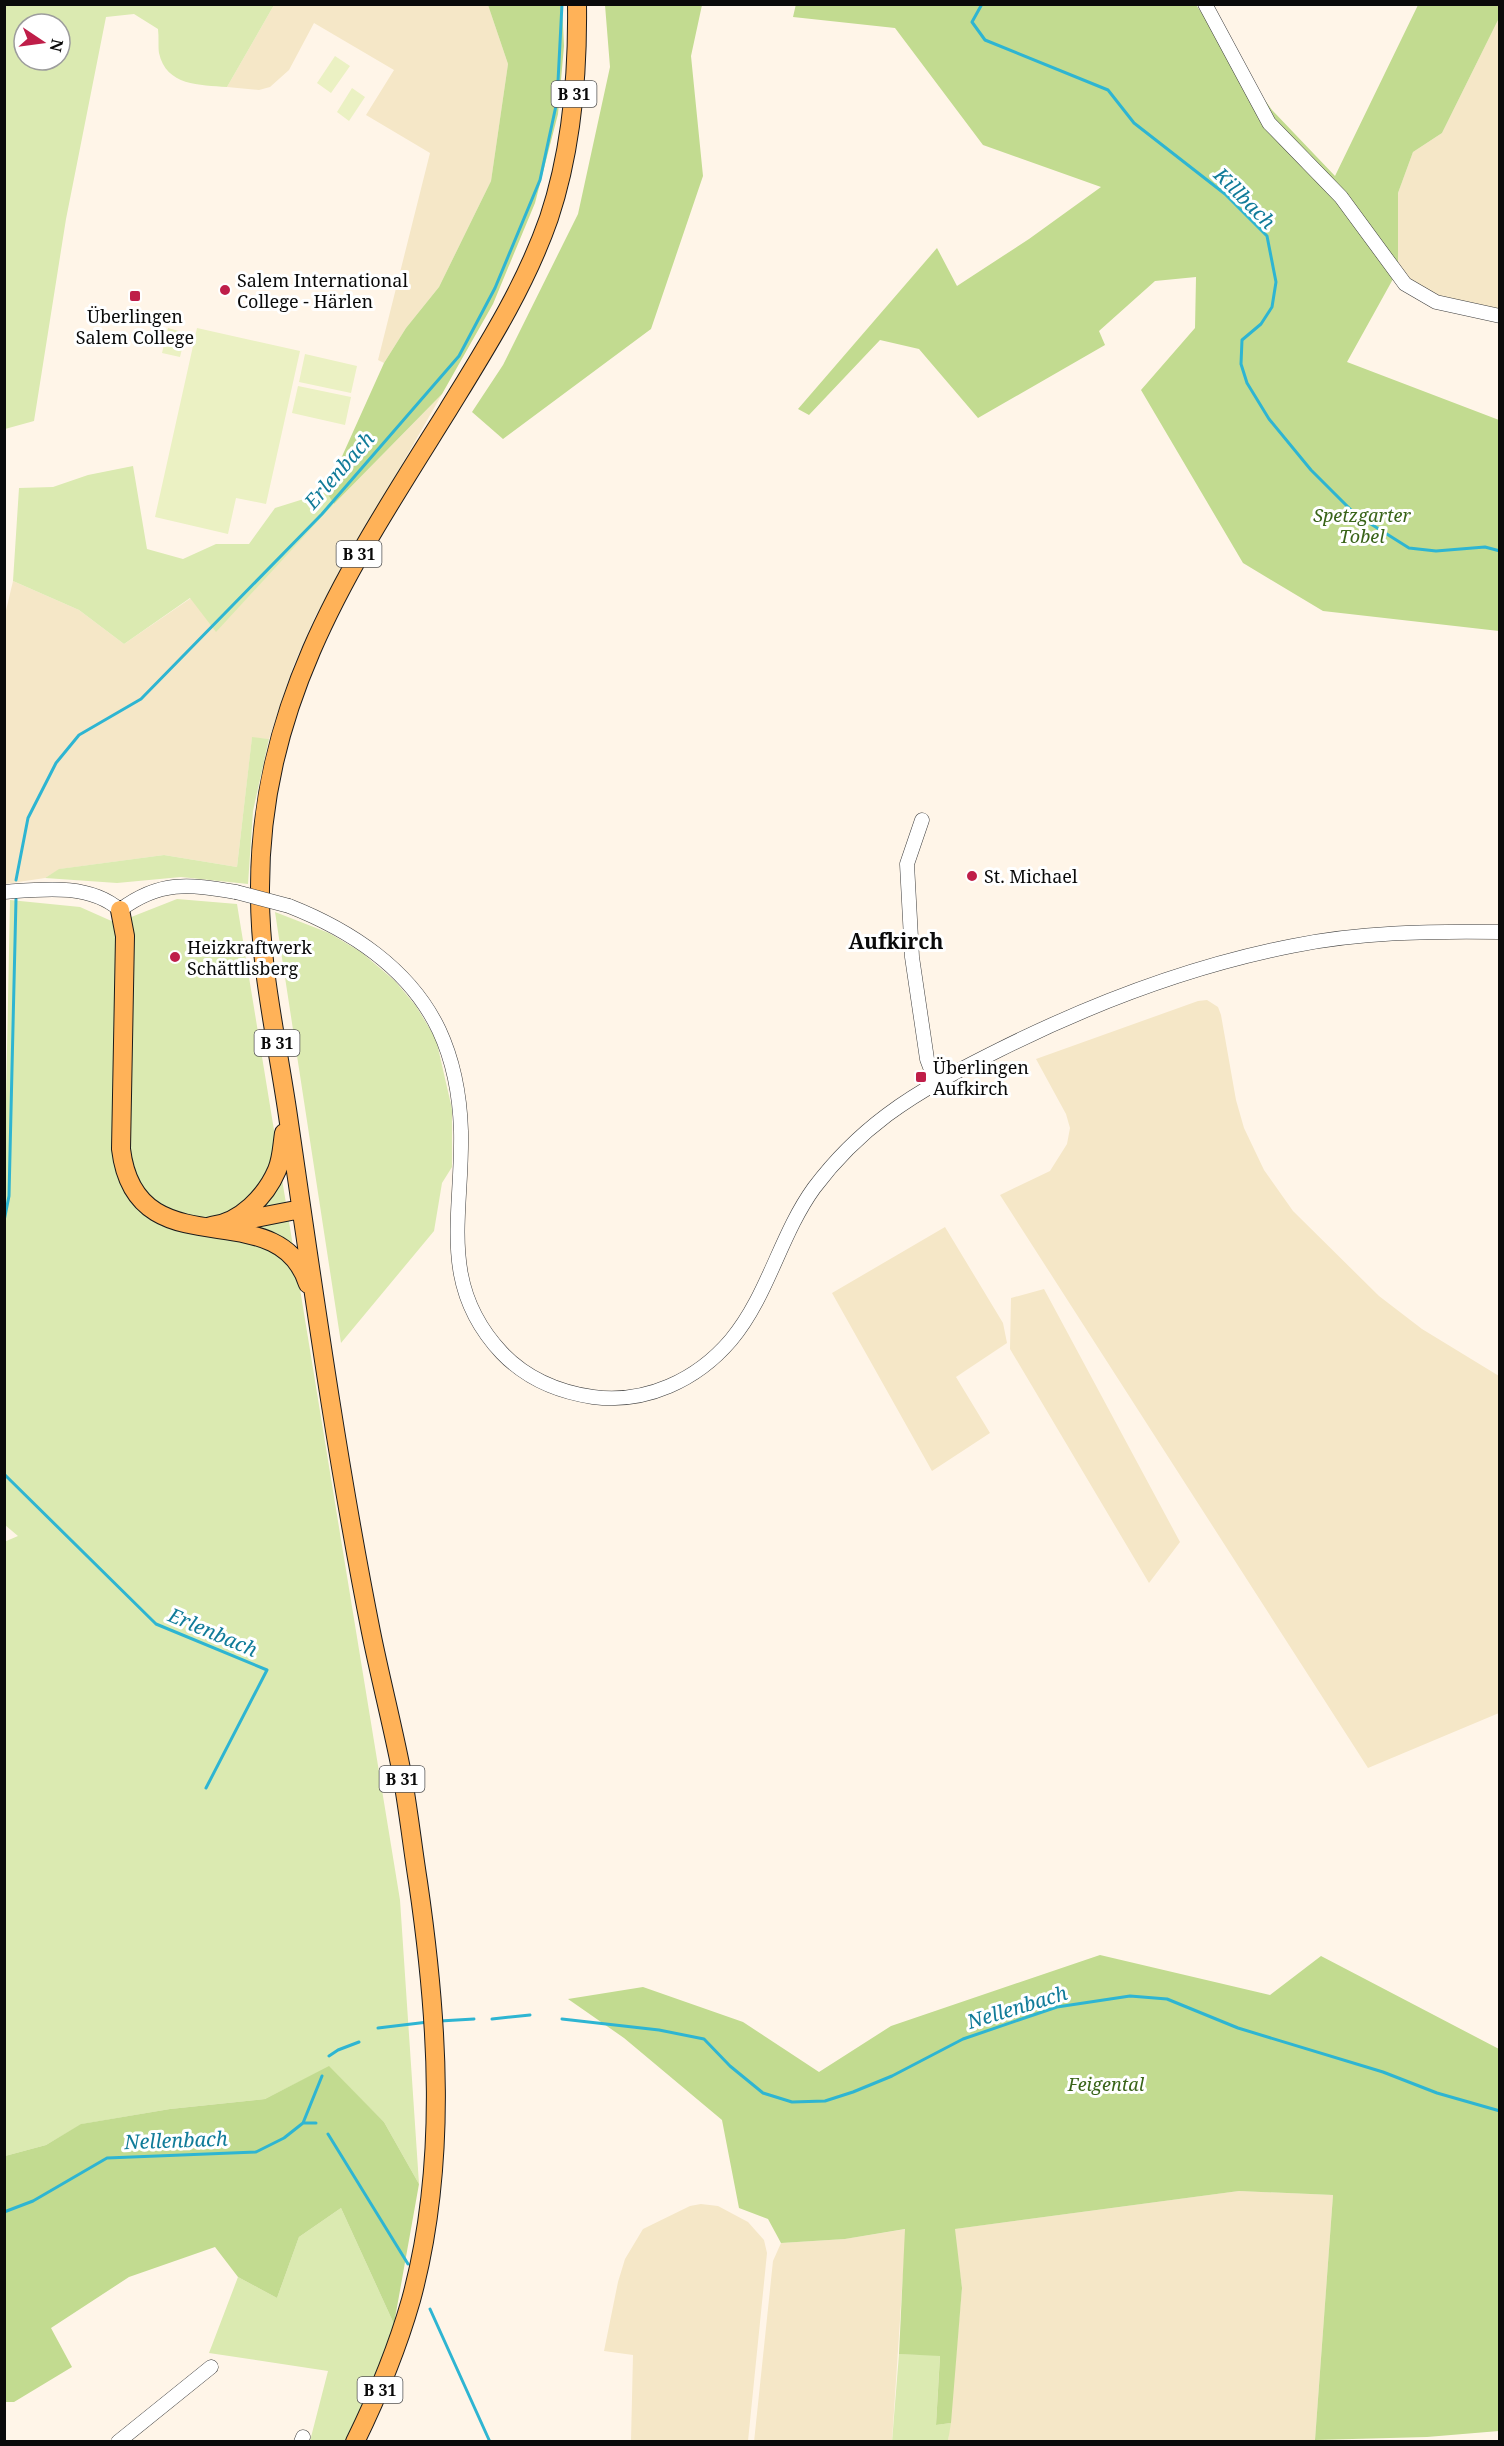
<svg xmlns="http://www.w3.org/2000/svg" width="1504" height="2446" font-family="'Noto Serif',serif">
<rect width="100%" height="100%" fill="#fff5e8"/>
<path fill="#f5e7c7" d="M274,5H488L508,64L491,181L439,287L406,328L384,363L378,360L430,153L366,115L394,70L314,23L289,70L270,87L259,90L227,87Z
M1499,18V313L1434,298L1398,270V193L1413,152L1442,133Z
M442,394L315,617L293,667L269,739L252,738L237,867L164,855L60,869L45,878L5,884L4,619L13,581L79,610L124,644L191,598L216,631L334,504Z
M1207,1000L1218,1007L1221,1015L1236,1100L1244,1128L1264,1170L1293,1211L1379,1296L1422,1329L1499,1376V1713L1368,1768L1000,1195L1050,1171L1067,1144L1070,1128L1066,1114L1036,1059L1198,1001Z
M945,1227L1003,1323L1007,1343L956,1377L990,1433L932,1471L832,1293Z
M1044,1289L1180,1542L1149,1583L1010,1349L1011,1298Z
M1239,2191L1333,2195L1315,2440L948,2442L962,2288L954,2229Z
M701,2204L718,2206L748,2222L764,2240L767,2253L748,2441H631L633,2355L604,2351L618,2282L625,2259L643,2229L690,2206Z
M906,2229L892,2441L754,2442L773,2261L781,2243L845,2239Z"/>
<path fill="#dbeab1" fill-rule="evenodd" d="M6,5H274L227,87C200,85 166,86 159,53C158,46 159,37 158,29L134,14L106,17L66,219L34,421L5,429ZM24,24H60V60H24Z
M133,466L147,549L183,559L216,544H249L275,508L326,492L334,504L216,632L190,598L124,644L79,610L13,581L19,488L53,487L88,475Z
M252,737L269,739L253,811L248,884L181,877L117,883L45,878L59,869L164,855L237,867Z
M177,899L237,904L400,1900L419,2184L384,2122L329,2067L265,2099L170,2109L82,2124L46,2145L5,2156L4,1542L18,1536L5,1525L4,1199L10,900L80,907L116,923Z
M275,912L329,933L361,952L395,981L416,1006L436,1039L452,1109V1167L442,1183L434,1231L341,1343Z
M341,2208L394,2324L375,2387L347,2441H310L328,2371L209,2353L238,2277L277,2298L299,2237Z
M899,2354L940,2355L936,2425L951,2423L948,2441L892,2442Z"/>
<path fill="#c2db90" d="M796,4L1196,5L1272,110L1335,176L1418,5H1499V18L1442,133L1413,152L1398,193V270L1347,362L1499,420V631L1323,611L1243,563L1141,390L1195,328L1196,277L1155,281L1099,331L1105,345L978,418L919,349L880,340L809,415L798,409L937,248L957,286L1029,239L1101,187L983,145L895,28L793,17Z
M488,5H562L564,46L558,114L535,203L493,304L442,394L334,504L326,492L384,363L406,328L439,287L491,181L508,64Z
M605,5H702L691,56L703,176L651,329L503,439L472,412L503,365L578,214L610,67Z
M1100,1955L1270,1995L1321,1956L1499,2049V2431L1427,2437L1315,2440L1333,2195L1239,2191L955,2229L962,2288L951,2423L936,2425L940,2356L899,2354L905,2229L845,2239L781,2243L768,2219L739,2208L722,2120L624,2038L568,1999L643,1987L743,2022L819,2072L891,2026Z
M329,2066L384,2122L419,2184L394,2324L341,2208L299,2237L277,2298L238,2277L215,2247L129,2277L51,2328L72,2367L14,2402H5V2156L46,2145L81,2124L170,2109L265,2099Z"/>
<path fill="#ebf1c3" d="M335,56L350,66L331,93L317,83Z
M352,88L365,97L349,121L337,112Z
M168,328L186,333L180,357L162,353Z
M197,328L300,351L266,504L236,498L228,534L155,517Z
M305,354L357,366L351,393L299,382Z
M298,386L351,397L345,425L292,413Z"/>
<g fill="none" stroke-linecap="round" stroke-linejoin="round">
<path stroke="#2eb5d2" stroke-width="3" d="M982,4L972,22L985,40L1108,90L1134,123L1225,194L1267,236L1276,282L1272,307L1261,324L1242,340L1241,364L1247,383L1269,419L1311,470L1355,514L1409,548L1436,551L1485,547L1500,551
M16,880L28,818L56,763L79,735L141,699L322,514L459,356L495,288L540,180L557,101L562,4
M4,1221L9,1196L16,899
M4,1474L156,1624L267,1670L206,1788
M492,2019L530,2015
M562,2019L659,2030L704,2039L730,2066L763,2093L792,2102L825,2101L853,2092L892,2076L963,2039L1057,2007L1130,1996L1167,1999L1238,2028L1383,2072L1437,2093L1500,2111
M440,2021L474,2019
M378,2028L428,2022
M329,2056L338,2050L359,2042
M303,2123H316
M328,2134L408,2264
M4,2212L33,2201L107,2158L256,2152L284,2138L303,2123L322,2076
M430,2309L490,2442"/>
<defs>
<path id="minor" d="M1205,4L1269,123L1341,197L1405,284L1436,302L1500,316
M922,820L907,864L912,957L927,1059L936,1083
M4,892C43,889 89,883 120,910C160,880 189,884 236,892
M289,906C350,930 410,969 439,1030C453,1060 460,1097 461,1131C463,1215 437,1284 502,1353C526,1378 559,1392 593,1397C646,1404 697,1380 731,1340C768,1296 780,1235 814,1188C835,1160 859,1136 887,1115C922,1089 961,1069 999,1050C1091,1004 1191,966 1292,946C1359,932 1431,931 1500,932
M118,2442L211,2367
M301,2442L303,2437"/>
<path id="major" d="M120,910L125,936L121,1149C136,1274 278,1189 308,1284
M235,1222L301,1209
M211,1226C240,1223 266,1196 277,1170C282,1158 282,1146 284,1133
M355,2442C378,2395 397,2349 411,2300C448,2164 438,2019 418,1882C412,1844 408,1806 401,1769C392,1723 380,1677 371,1632C337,1461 313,1288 288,1116C277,1040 259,965 260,888C260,698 352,564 448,410C486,348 525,287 549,218C572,149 578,77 577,4"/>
</defs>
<use href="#minor" stroke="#3d3d3d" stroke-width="15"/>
<use href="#major" stroke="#1b1b1b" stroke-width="20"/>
<use href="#minor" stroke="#fff" stroke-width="14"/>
<use href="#major" stroke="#ffb258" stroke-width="18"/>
<defs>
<path id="minor-bridge" d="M236,892L289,906"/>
</defs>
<use href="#minor-bridge" stroke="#3d3d3d" stroke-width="15" stroke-linecap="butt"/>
<use href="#minor-bridge" stroke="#fff" stroke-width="14"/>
</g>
<g fill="#bf1e49" stroke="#fff" stroke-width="2">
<circle cx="225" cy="290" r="6"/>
<rect x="129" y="290" width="12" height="12" rx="3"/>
<circle cx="972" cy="876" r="6"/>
<circle cx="175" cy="957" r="6"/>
<rect x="915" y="1071" width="12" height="12" rx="3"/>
</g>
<g text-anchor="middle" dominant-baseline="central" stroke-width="6" stroke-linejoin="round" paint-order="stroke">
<g fill="#fff" stroke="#545454" stroke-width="1.5">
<rect x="551.5" y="81" width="45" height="26" rx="4.5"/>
<rect x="336.5" y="541" width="45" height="26" rx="4.5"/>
<rect x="254.5" y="1030" width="45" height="26" rx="4.5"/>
<rect x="379.5" y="1766" width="45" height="26" rx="4.5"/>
<rect x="357.5" y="2377" width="45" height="26" rx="4.5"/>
</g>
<g font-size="16" font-weight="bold" fill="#0a0a0a">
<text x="574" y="94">B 31</text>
<text x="359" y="554">B 31</text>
<text x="277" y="1043">B 31</text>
<text x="402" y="1779">B 31</text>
<text x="380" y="2390">B 31</text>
</g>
<g font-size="18" fill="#0a0a0a" stroke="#fff" text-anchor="start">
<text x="237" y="280">Salem International<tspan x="237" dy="21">College - Härlen</tspan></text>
<text x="135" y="316" text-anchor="middle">Überlingen<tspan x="135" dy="21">Salem College</tspan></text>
<text x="984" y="876">St. Michael</text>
<text x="187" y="947">Heizkraftwerk<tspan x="187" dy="21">Schättlisberg</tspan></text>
<text x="933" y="1067">Überlingen<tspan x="933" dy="21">Aufkirch</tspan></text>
</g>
<g font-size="18" font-style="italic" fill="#396419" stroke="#fff">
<text x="1362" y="515">Spetzgarter<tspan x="1362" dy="21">Tobel</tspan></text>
<text x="1106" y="2084">Feigental</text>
</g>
<g font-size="20" font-style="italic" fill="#107b99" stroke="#fff">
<text transform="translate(1245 198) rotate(45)">Killbach</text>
<text transform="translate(339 470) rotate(-49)">Erlenbach</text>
<text transform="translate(213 1632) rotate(23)">Erlenbach</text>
<text transform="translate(1017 2007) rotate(-17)">Nellenbach</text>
<text transform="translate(176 2140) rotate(-2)">Nellenbach</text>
</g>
<g font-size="21" font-weight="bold" fill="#0a0a0a" stroke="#fff">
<text x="896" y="941">Aufkirch</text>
</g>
</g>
<rect width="1504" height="2446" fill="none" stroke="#0a0a0a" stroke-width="12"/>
<g transform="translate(42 42) rotate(103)"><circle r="28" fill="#ffffff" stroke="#9d9d9d" stroke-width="1.5"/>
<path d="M0-4.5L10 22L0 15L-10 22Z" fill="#bf1e49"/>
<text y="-9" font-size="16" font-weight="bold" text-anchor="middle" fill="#0a0a0a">N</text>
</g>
</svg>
